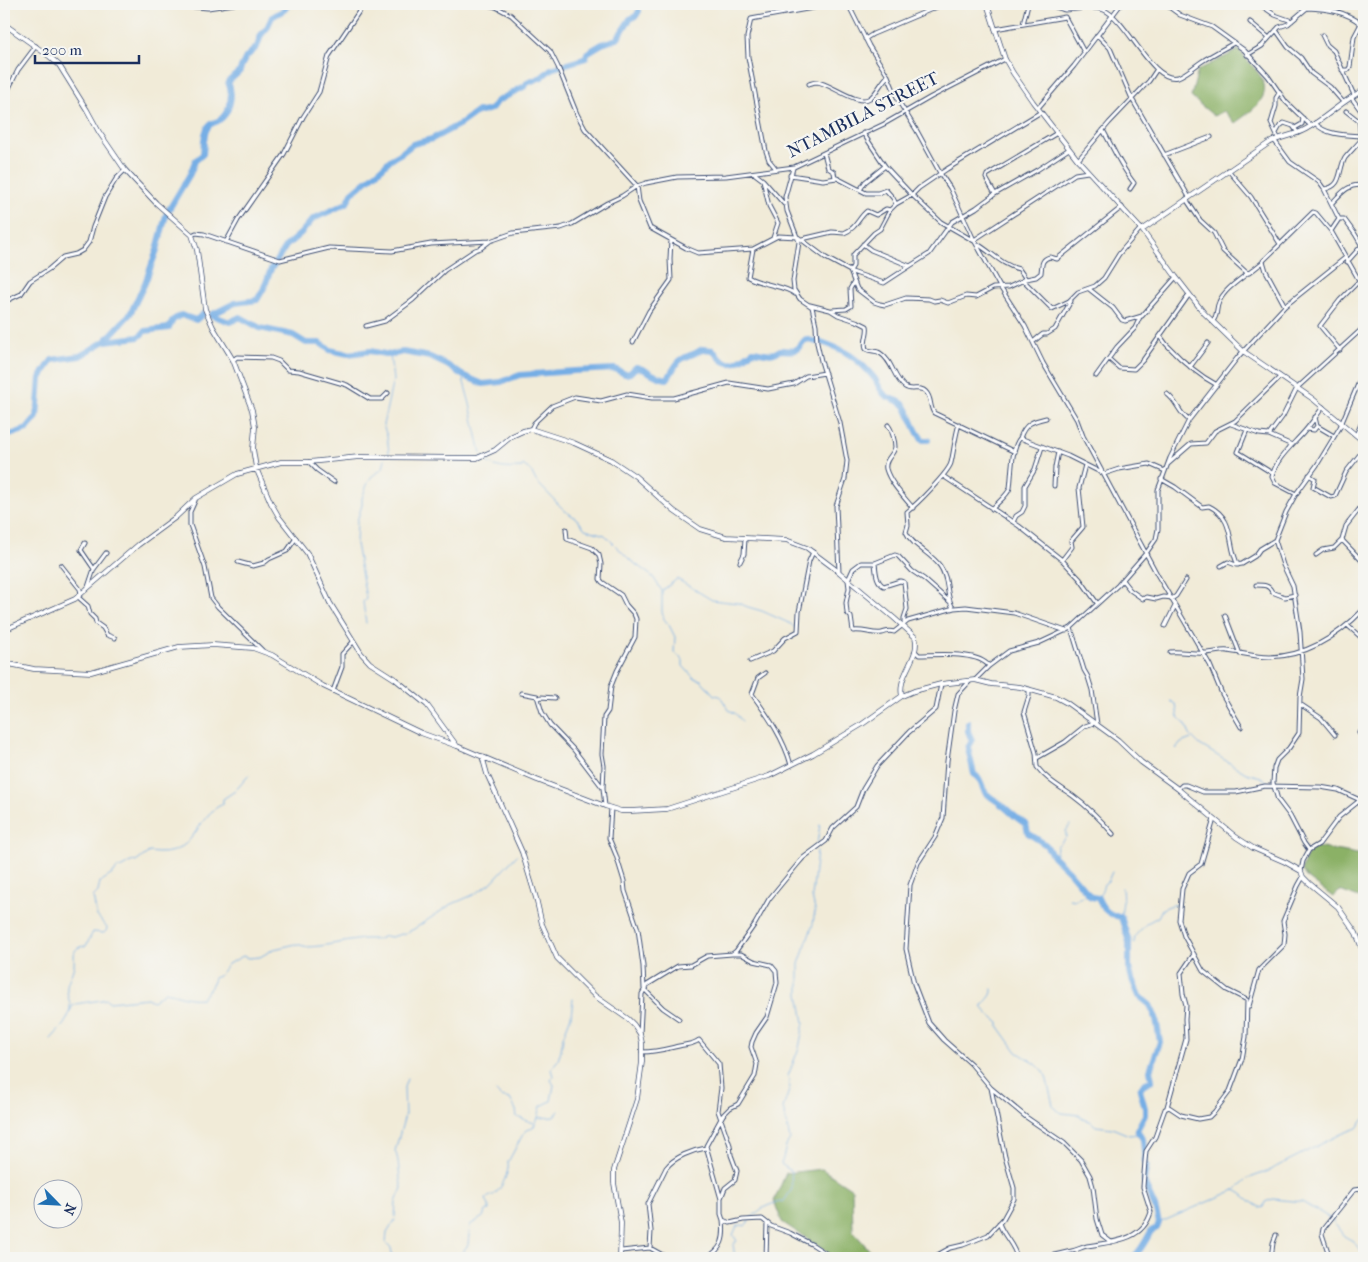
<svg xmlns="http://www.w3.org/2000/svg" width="1368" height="1262" font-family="'IM FELL French Canon',serif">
<rect width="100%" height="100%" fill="#f6f6f2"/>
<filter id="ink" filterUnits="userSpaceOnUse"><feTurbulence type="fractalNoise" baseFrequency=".02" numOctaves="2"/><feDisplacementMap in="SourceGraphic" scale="10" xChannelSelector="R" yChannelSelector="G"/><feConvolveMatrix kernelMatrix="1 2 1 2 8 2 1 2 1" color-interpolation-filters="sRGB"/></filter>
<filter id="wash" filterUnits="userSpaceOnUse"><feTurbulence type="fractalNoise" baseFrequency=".0096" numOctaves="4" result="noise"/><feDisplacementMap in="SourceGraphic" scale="20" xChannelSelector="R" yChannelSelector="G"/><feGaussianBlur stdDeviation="1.12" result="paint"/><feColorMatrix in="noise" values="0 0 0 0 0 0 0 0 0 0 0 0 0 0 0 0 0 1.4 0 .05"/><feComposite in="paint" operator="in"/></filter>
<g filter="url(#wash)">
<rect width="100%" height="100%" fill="#f1ebd8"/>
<path fill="#8bb166" stroke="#537062" d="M1239,50C1245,58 1260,73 1263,81C1271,100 1247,114 1235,123L1224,111L1214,116L1191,97L1198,70Z
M1316,847L1364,855V894L1359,898L1340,891L1333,897L1306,877L1302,871C1304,860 1307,853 1316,847Z
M822,1169L852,1189L853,1231L871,1252L870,1258H836L782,1222L774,1201L786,1173Z"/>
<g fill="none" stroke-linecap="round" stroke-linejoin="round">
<path stroke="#76aee5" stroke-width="1" d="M462,375L470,404L481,454
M386,456L389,452L387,436L383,425L393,380L390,355
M483,459C495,469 506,469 521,468L523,465L531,471L536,481L564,510L577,519L585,529L605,535L630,560L653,577L662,591V612L664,619L669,625L675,637L674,652L683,660V666L694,678L701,680L714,695L720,696L729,710L736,714L742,721
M663,590L677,579L712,600L738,603L748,607L762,611L791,624L795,628
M366,623L363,602L366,598L356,544L357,521L362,505V498L367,485L371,477L383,468L385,459
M1171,701L1176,705L1178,717L1186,725L1190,735L1200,745L1246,773L1261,777L1269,783
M1176,749L1181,743L1191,739
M817,844L820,825
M1053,856L1056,854L1057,846L1066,837V831L1070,825
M1069,899L1075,900L1085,895C1098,904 1100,896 1104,884L1108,881L1112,872
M1121,917L1123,901L1122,888
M1129,942L1131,944L1134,943L1135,936L1147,923L1158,917L1162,909L1172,905H1179
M992,989C993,997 985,1000 982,1007L989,1015L999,1023V1027L1017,1052L1036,1064L1041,1069L1046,1076L1053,1105L1057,1110L1062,1113L1079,1115L1085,1120L1090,1121L1096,1126L1112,1128L1129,1135L1140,1134
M69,1013C71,1011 71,1008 73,1005C76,1003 100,1001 106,999L110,1002L147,998L153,1001L165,992C179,994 187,1000 202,998L211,987L214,978L219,976L228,964L243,956L248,958L260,957L274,949L296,944L308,947L320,946L362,939H379L385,936L391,937L406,933L414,929L450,905L473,895L490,884L517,855
M51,1039C58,1031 66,1024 69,1014C72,1003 68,1000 67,991C66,982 71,977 73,969C77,959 68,947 86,946L93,932L104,933L106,931L107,928L97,916L93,897L98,892L100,882L114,873L117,868H120L133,861L136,862L149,852C197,860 193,817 223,804V799L235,791L250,774
M496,1092L501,1097L510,1099L516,1110L517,1117L534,1123
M538,1118L541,1106L551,1101L554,1085L551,1080L553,1076L551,1069L558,1060L561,1050L563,1037L571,1016L573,999
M1235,1190C1246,1194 1251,1205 1263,1208L1265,1202L1273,1199L1302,1202L1310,1207L1315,1209L1331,1219L1344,1236L1353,1241L1364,1255
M395,1217L396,1202L402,1188C398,1175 400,1161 395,1151L405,1115L404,1087L407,1079
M1159,1223L1235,1190L1247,1179L1266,1172L1341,1134L1357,1128L1364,1119
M393,1258L391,1248L386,1242L387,1233L395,1220
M462,1258L464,1250L468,1245L470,1225L483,1217L486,1211L489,1210V1206L486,1199C488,1197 490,1196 493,1195C501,1191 510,1171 508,1162L522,1136L527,1130L533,1128L538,1118L554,1117L559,1111
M735,1258L733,1244L737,1241L733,1235L737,1226L742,1225L745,1226C757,1210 764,1205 784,1201L792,1189L791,1171L781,1164C785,1155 784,1147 790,1139L783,1108L790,1088L788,1076L799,1048L804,1023L799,994V964L813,924L815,910L812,897L817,851"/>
<path stroke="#76aee5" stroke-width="6" d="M4,8L7,4
M168,211L190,174L195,161L203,154C204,147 203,133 208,127C210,123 214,123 218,121C230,114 234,94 228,82L240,71L241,67L246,57L257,47L261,35L267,28L272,17L284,10L289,4
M211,315L230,322L240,317L260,328L293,335L306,343H320L330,350L348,354L370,351L390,355L403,352L430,357L447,365L462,375L483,384L501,382L520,375L574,371L615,369L625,374L630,373L636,367C649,370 653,377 667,379C673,372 675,363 682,359C689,355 696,354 702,349L713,350C716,353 718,357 721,359C732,370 744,357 753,351C764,352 771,357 780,350C785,350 793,352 797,349C801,346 802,342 806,339L816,342
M211,315L235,303L257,300L264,288L271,269L286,246L301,233L313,219L347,203L352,193L383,167L391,159L400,154L413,144L432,139L460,124L478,111L482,112L491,109L496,102L525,86L527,83L542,77L551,69L586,58L587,53L602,44L617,39L630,19L636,16L639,11
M105,341L130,314L145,283L157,250L166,215
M818,341C844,349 858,358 875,379C878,384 881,392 885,395C891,400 901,400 905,406C912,417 914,431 923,440H928
M4,437L27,429L37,417L40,378L52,360L80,356L105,341L139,337L145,331L169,328L173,320L181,315L196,320L203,314
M968,723V731L972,741L968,748L974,774C982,779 980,786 986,793C990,797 993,799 998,802C1008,809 1015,818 1026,824L1028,833L1046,845L1053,856L1069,871L1091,897L1098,898C1103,910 1109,915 1121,917L1129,942V968L1132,979L1139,996L1150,1005L1156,1018L1160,1042L1150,1070L1152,1080L1144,1084L1140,1090L1145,1108V1115L1137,1130L1143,1139L1145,1162L1147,1164L1144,1180L1146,1187L1155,1207L1159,1223L1157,1228L1151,1231C1147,1239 1139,1253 1132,1258"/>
</g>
</g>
<g filter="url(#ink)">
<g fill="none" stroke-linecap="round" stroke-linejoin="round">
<defs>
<path id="minor" d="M163,4L208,8L234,4
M485,4L496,7L511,15L550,51L558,67L577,114L585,129L637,186L639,201L650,228L686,248L698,253L753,249L778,236L798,237L826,258L850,271L857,289L874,302L880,304L885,305L906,298L929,299L934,301L940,300L948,303L966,296L976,297L993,288L1009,287L1026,279L1036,277L1041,273C1042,265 1041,259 1050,257L1057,259L1122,207
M848,4L869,46L888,76L899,102L917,131L940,173L950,188L974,240L1000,287L1025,326L1043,363L1077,420L1083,436L1158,576L1210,665L1222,694L1241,727
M1047,4C1053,6 1060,9 1065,10C1078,10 1091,5 1104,10C1128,20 1152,84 1178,77C1186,74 1194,67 1201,62C1211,55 1223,49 1234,43
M1165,4L1180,15L1212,27L1244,50L1268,76L1286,102L1311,126
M1259,4L1275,15L1292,21
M1297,4L1307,8
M1250,22L1269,38
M1023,24L1028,4
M995,29L1065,17L1084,52
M1276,30L1288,47L1301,58L1311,73L1330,87L1343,102
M1097,35L1110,48L1132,99L1189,197
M1322,35L1327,45L1334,51L1354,95
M865,39L873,34L944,4
M1247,55L1262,46L1279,27L1288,24L1307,8C1327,9 1346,11 1361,24
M1342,70H1348L1350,67L1354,37L1364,18
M809,84C812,83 814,82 817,82C830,83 858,107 870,98C877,93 881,82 888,76
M1351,97L1364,115
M4,98L18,70L36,46
M1038,108L1074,66L1121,4
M1346,111L1364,125
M1315,123C1326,136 1348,135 1364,136
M1295,128L1302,124L1303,118
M1103,130C1113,148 1121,167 1134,183L1130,189
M863,133L885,166L912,195L941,222L974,241
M1276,133L1280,126L1284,123L1293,126L1298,133
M1278,138L1271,123L1276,106V98L1279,93
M1274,140L1290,162L1319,182L1324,189C1343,187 1338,170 1345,158C1350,152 1356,146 1361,140L1359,120
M824,153L828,168L834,172L835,178
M1164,155L1211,137
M1078,160L1109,123L1149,81L1157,69
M793,168L785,197L787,211L799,242L793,281L794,290L800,299L812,307L816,325L817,343L821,361L840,423L847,461L845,479L836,506L839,572
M777,170L769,160L766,151L748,57L747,37L751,19L835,4
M1228,170L1251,197L1280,244
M755,174L763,180L784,204
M790,175L823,180L837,178L866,193H878L886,190L893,198L896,204
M763,180L769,206L778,223L773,238
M1324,189L1339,219L1331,231
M860,190L865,182L885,166
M995,194L986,178L987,175L1057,133
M1186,199L1200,220L1214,233L1223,251L1246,272L1249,273L1263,262
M1332,203C1341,193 1350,182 1364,186
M1339,219H1344L1355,234L1362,246
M192,235L196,233L204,234L280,260L329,248L392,251L431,244L490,241L513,233L561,228L572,224L607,203L622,196L637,186L646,183L677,177L726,176L794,167L884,124L931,97L1005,59
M802,239L832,232L844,233C857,228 858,218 867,211L876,215L886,209L890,210
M974,240L1075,174L1088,172
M226,242L238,220L284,154L303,117L319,92L329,56L364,4
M863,244L871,250L910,266L929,254L952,222L976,208L995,194L1037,170L1069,149
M979,245C992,253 1004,266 1019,269L1026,279
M753,249L748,277C763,286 784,285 795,294
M1347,262L1364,243
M850,271L853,266V255L874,233L880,229L890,210L896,204L912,195L919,188L947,169L1041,112
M852,272L884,283L910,266
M1023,280L1052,309L1069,301L1078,292L1095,286L1104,278L1119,254L1141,228
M1089,289L1113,308L1122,320L1125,321L1142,316L1176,277
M4,302L21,294L30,281L49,269L63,257L76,254L83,250L89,242L93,227L105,197L116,179L125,170
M810,305L830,310L838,315L859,322L867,326C869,333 863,341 866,349C870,352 876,350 880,353C893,361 893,378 905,387C912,392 920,385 926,392C932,398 929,406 934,413L1015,452
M1285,306L1266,271L1263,261L1313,212L1316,213L1331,231L1364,289
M832,310L846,309L851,306L850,289L854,282
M1213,321C1219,313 1215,310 1219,302C1224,290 1238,281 1248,273
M366,326L385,321L390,317L413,300L445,270L475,250L481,248L490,241
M1160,336C1163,339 1164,342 1167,345C1182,361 1198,375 1217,385
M633,342L649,311L671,280L670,259L671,240
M1033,342L1039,337L1043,334H1047L1055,329L1071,301
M1340,350L1320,326L1340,300L1359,281
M1109,359L1119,368L1134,369L1143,360L1189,295
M233,360L237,357L271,358L279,361L288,370L299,371L347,385L370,399H382L388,393
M1190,367L1208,343
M1096,376L1117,347L1135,328L1140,317
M1167,394C1177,401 1179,414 1189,420
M1231,424L1259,434L1269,435L1292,445
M888,425C892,430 895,441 895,447C894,455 884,459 886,469C890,483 904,497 913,508
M1317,426L1334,436
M531,429L534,423L552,406L575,397L601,401L627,394L652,398H674L729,383L768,389L794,384L806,376L825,373
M1307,429L1314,430L1317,426L1315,417
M1247,430L1238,452L1272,473
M1269,435L1283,416L1297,388L1364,327
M1356,435L1364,418
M1020,438C1025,423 1033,421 1046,418
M309,462L317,470L334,482
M1168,464L1191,444L1206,443L1215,431L1235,421L1280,377
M1104,474L1119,469L1149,464L1165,471
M1309,475L1315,479L1313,487L1331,497L1335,496L1346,472L1364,449
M943,476L1019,526L1062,560L1080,579L1097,603
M1161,479L1175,487L1202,507L1209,506C1236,519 1227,545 1238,565
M1054,486L1055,467L1058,452
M1296,494L1275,483L1272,477C1276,458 1292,446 1304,432C1311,424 1317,415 1323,407
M195,501L190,512V525L205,567L211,598L218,607L262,650
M1364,503L1346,526L1342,540L1364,563
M992,509C997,503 1008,495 1010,488C1012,474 1011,448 1020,438L1068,456L1104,474
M1013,522L1016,516L1022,512L1025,506V486L1035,469L1042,447
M566,529L567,539L592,548L599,555L601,564L600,579L602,582L621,595L626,605L634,614L636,619L635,637L617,671L611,686L608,711L604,717L602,754L604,766L603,788
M85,543L81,550L94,569
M1316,555L1323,550L1334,548L1342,540
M1062,560L1072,547L1071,541L1083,527L1079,488L1085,465
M238,562L253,566L264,563L269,559L287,551L296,538
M740,562L744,554L745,539
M875,563C876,572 876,582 884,586L900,581L904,582L907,609L904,618V622
M61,565L80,589L81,594
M1221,566L1228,562L1236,565L1242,564L1255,556L1260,549L1275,540
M1122,580L1130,590L1143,599L1146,597L1156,599L1163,597L1173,598L1176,596L1186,580
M1256,585C1264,585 1269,585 1272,592L1285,597L1295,595
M88,587L94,569L106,553
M78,597L88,606L90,614L95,619L96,623L103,628L107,635L115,638
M950,602L924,579L912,571L898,556L895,555L875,563H861L853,569L848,580L849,588L846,603L847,613L851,617L853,631C863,629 873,635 882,633C887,632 888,630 894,632L908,621L954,608L966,607L1014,613L1066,631
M953,608C945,595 950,580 940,566C931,553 912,546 906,532L908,525L907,512C917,504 948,473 951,463C954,450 955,437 959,424
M1225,615L1240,654
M1347,625L1364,640
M1165,626L1175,606
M1071,628L1084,670L1088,677L1092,690L1097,724
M915,651L919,655C937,655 978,651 989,666
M1170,652C1182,651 1194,654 1205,653C1213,653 1221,650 1228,651C1242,653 1256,657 1270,657C1308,656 1339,635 1364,609
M750,661L773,651L785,638L798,631L799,612L809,561L813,552
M765,673L758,678L752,694C768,716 784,739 791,765
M975,680L989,666L1009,651L1039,643L1071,628L1118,585L1147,552L1156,539L1158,529V490L1170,458L1189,420L1238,357L1285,306L1345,258
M1029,689V696L1024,712L1036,753L1037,767C1047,780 1060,787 1073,796C1088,807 1101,820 1113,834
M333,691L342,667V654L353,642
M521,693L537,696L542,712L550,725L574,750L603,788L605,806
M538,699L541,697L555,698
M1300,704L1321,718L1335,735
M1359,733L1364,732
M1037,758L1065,742L1085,726L1094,723
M1178,789L1182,785H1186L1203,792H1236L1265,786L1320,787L1338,790L1360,800
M611,808L609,838L616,855L624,881L625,891L638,929L643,966L644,989L663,1008L679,1019
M1309,850L1304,843L1290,816L1278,800L1273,783L1274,768L1277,760L1289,748L1299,733L1300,697L1303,679L1300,632L1293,586L1283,565L1275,540L1286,512L1296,494L1317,465L1340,427L1364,370
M1301,871L1303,861L1309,850L1319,844L1339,817L1364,797
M733,954H741L754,961L771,965L776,971L777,983L767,1017L756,1033L752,1042L751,1047L757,1064L755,1076L738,1104L730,1108L723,1115L706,1146L721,1199V1214L723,1220L730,1223L743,1220L762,1219L771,1226L790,1233L813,1245L833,1258
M1249,1006L1259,970L1284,945L1285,934L1283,921L1298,886L1303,877
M640,1034L642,994L647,985L678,966L691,965L707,956L732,954L736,951L755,924L769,899L797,865L803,858L826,841L833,828L856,807L863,789L877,766L909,732L936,709L941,684
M642,1052C656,1052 666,1049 679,1046C687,1044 692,1045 699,1040L719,1064L721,1088L718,1111L730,1145L731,1155L737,1171L735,1180L725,1188L721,1198
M991,1088L1026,1117L1064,1143L1081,1160L1090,1176L1093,1187L1097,1219L1102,1235L1111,1242
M1167,1107L1186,1039L1185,1019L1186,1005L1183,994L1181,973L1194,954
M999,1223C1003,1236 1015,1245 1017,1258
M650,1248L651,1231L648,1204L666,1168C674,1157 693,1150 706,1148
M621,1251L650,1248L668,1258
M706,1258C723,1249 725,1238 723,1220
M766,1258L767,1223
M932,1258L950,1248L963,1245L988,1235L1003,1219L1014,1199V1188L1005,1157L991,1088L971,1064L944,1040L929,1023L914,984L906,949L910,885L918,863L935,837L943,818L947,761L954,711L958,694L970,681
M1046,1258C1055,1254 1063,1253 1072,1251C1077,1250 1082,1247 1087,1246C1112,1242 1143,1241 1151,1212L1143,1187L1145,1161L1146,1151L1155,1137L1165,1109L1169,1107L1181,1115L1198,1119L1209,1117L1215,1111L1230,1091L1242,1059L1246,1037L1247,1000L1227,990L1203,971L1184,936L1179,920L1182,889L1189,873L1201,864L1214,819
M1271,1258L1273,1243L1276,1235
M1330,1258L1322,1234L1323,1229L1354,1190L1361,1189L1364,1186"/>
<path id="tertiary" d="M987,4L1005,59L1013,73L1033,102L1078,160L1142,230L1176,277L1204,313L1243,351L1313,399L1364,442
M4,24L49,56L59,65L87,110L99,132L125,170L156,203L192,235L197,250L205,309L213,327L233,360L252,410L255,427L253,449L256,468L271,503L279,517L307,553L330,603L361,653L370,663L395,679L427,705L457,746
M1142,230L1269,143C1281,136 1294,136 1306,129C1326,118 1343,100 1364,90
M4,630L75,599L138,545L176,517L196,498L237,474L281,462H309L359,457L477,458L495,450L512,436L523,431L531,429L574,443L611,460L635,476L674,511L700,529L726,537L786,540L807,548L839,572L894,618L915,637C921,658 897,674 902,696
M4,663L34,669L91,672L179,647L213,645L253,648L272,655L323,686L421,733L457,746L537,780L605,806L621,811H631L667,809L769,776L813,754L861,725L902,696L914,691L941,684L975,680L991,684L1020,687L1056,697L1067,703L1118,740L1141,762L1178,789L1236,837L1253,848L1285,862L1301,871L1303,877L1309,883L1338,907L1356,933L1364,954
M482,756L487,774L522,852L536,898L542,924L557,958L595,996L628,1019L634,1025L640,1034L642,1043V1062L637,1099L614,1170V1183L621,1223L620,1258"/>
</defs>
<use href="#minor" stroke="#3b4b70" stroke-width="5"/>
<use href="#tertiary" stroke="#3b4b70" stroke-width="5.5"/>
<use href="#minor" stroke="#fff" stroke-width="3"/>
<use href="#tertiary" stroke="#fff" stroke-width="4"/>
</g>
</g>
<g text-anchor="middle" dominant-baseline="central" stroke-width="4.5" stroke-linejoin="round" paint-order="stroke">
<g font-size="18" fill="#1b2f5e" stroke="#f6f6f2">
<text transform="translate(863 115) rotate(-27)">NTAMBILA STREET</text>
</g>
</g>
<rect width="1368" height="1262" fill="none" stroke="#f6f6f2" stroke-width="20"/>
<g transform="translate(58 1204) rotate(114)"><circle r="24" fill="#f6f6f2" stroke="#9ea6b7"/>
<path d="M0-4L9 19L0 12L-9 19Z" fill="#1f6fb2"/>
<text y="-8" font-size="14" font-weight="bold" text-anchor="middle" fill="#1b2f5e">N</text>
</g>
<path d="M35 55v8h104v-8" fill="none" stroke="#1b2f5e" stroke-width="2.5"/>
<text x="42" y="55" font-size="15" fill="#1b2f5e" stroke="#f6f6f2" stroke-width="4" paint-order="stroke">200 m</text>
</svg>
